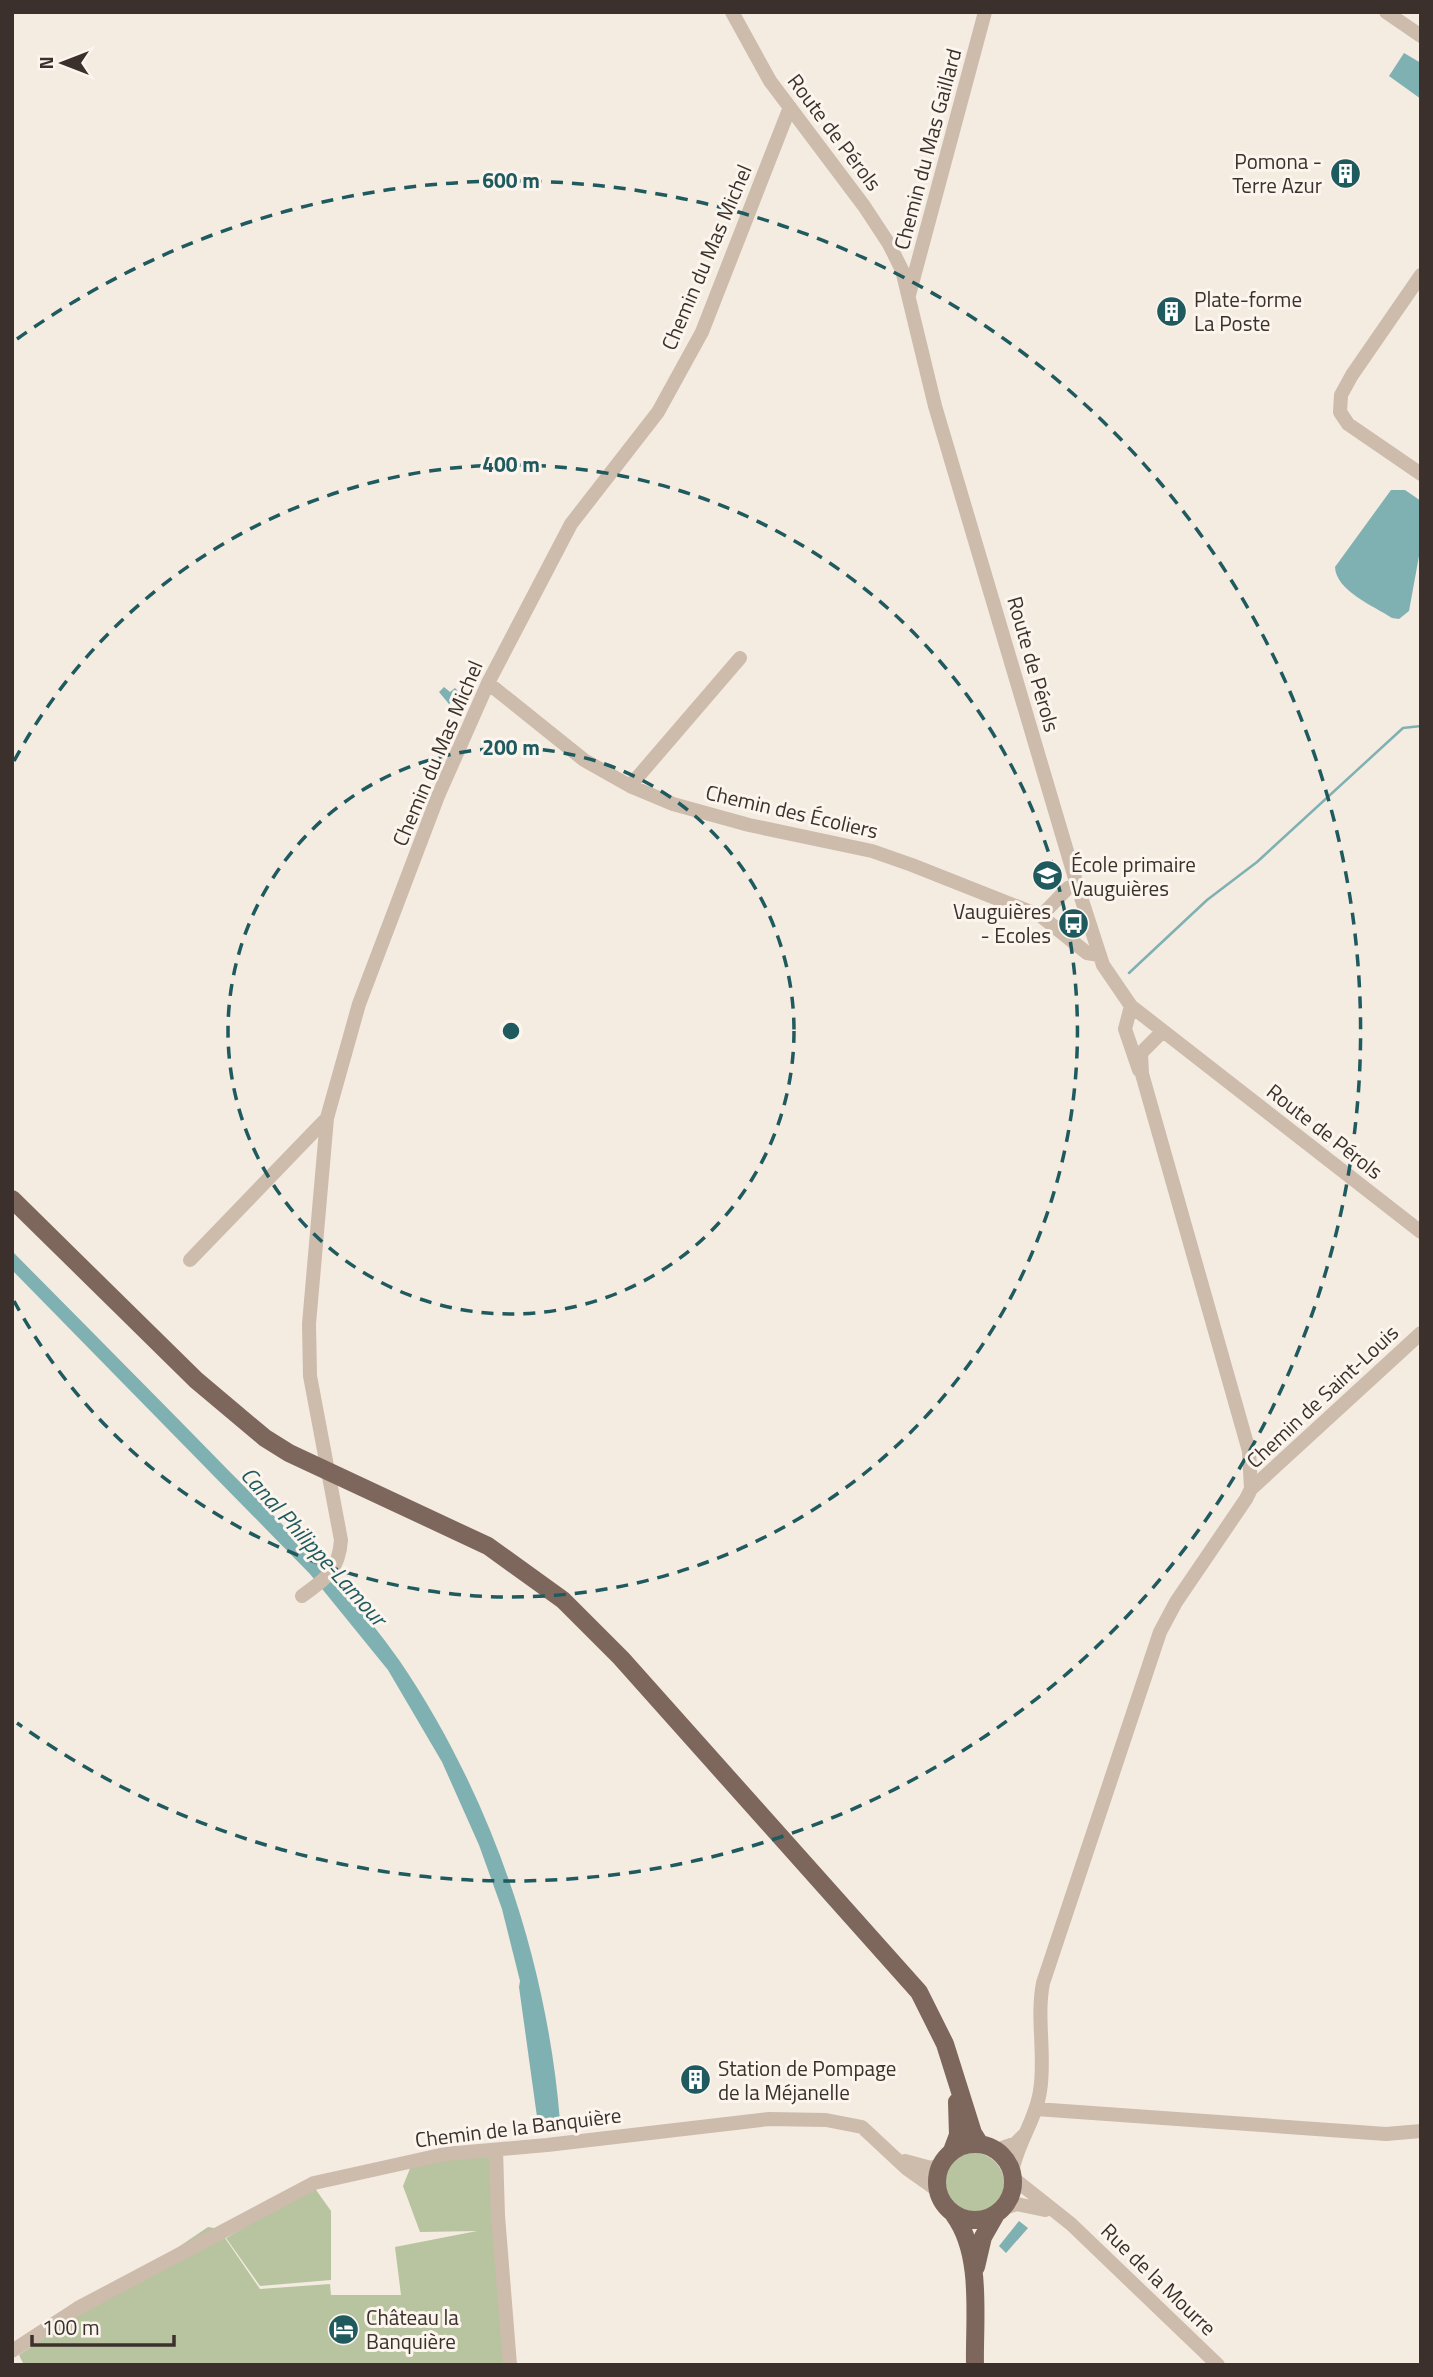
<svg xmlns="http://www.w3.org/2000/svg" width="1433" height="2377" font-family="'Titillium Web',sans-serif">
<rect width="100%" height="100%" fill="#f4ebe1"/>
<path fill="#b8c4a0" d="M944 2183a30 30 0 1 1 60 0a30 30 0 1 1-60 0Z
M490,2156L506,2365H24L19,2355L208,2227L231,2231L225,2238L260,2289L330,2284L331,2295H401L395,2247L477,2231L420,2232L403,2186L413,2161Z
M314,2187L331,2211V2280L260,2286L226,2238Z"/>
<path fill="#7fb0b2" d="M1404,53L1421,63V99L1389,76Z
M1391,490H1405L1421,501V545L1409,611L1399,619L1392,618C1374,606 1336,591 1335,567Z
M444,687L450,692L455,688L461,694L449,704L439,692Z
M12,1251C84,1324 157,1397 229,1471C289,1531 350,1590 399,1660C491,1795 547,1960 560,2121L538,2124L519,1987L520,1981L502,1909L479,1845L442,1762L388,1670L310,1574L12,1270Z
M1019,2221L1028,2228L1006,2253L999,2246Z"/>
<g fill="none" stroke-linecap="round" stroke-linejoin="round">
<path stroke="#7fb0b2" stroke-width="2.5" d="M1129,973L1207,900L1257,862L1403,728L1421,726"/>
<path stroke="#cdbbac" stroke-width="14" d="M732,12L770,81L864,206L889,244L902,270L935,406L1077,885L1103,965L1131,1006L1421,1232
M1386,12L1421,36
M1421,275L1352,375L1341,395L1340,412L1348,424L1421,474
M909,295L985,12
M488,683L584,760L630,786L673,804L749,825L872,851L912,865L1041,916L1087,953L1099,955
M630,786L740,658
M1041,916L1068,888L1077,885
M1131,1006L1125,1029L1139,1070
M190,1260L327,1118
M1251,1489L1421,1333
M302,1596C326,1579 339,1570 341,1540L310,1376L309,1324L327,1118L359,1004L438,796L488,683L571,524L658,412L702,332L790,107
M1036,2109L1386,2134L1421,2131
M496,2150L498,2216L510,2365
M996,2150L1016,2143L1024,2135
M905,2161L931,2168L941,2165
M1012,2173C1016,2145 1036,2120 1040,2091C1046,2056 1036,2019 1043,1983L1160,1632L1176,1602L1246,1499L1251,1489L1249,1451L1142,1074L1141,1053L1163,1031
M1013,2178L1071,2224L1218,2365
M1004,2208L1017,2204L1045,2210
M12,2351L78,2308L314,2183L445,2154L547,2145L769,2119L826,2120L862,2127L906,2168L937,2190"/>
<path stroke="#7d675c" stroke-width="18" d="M12,1199L196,1380L265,1438L289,1453L488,1546L563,1600L621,1658L919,1992L945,2044L973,2133L980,2144
M937 2182a38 38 0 1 1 76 0a38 38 0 1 1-76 0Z
M952,2151L958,2135L957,2102
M954,2215C983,2255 974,2318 975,2365
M976,2267L983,2237L995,2216"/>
</g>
<g fill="none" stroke="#1f5a5e" stroke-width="3.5" stroke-dasharray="12 9">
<circle cx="511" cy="1031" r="283"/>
<path d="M14 761A566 566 0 1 1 14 1301"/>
<path d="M17 339A850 850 0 1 1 17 1723"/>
</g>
<defs>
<symbol id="building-disc" viewBox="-11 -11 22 22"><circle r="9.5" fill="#1f5a5e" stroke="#fbf5ee"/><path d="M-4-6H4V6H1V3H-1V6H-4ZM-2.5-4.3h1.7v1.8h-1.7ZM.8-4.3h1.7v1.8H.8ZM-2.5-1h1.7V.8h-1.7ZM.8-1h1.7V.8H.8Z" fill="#fff"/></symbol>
<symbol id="school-disc" viewBox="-11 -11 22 22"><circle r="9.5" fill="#1f5a5e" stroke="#fbf5ee"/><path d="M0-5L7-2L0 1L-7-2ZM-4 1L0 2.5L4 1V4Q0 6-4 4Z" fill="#fff"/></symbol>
<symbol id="bus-disc" viewBox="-11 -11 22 22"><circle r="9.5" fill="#1f5a5e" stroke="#fbf5ee"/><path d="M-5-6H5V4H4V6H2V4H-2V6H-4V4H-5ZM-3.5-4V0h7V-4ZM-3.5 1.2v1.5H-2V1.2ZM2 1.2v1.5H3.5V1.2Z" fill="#fff"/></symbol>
<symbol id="hotel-disc" viewBox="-11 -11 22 22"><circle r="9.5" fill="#1f5a5e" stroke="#fbf5ee"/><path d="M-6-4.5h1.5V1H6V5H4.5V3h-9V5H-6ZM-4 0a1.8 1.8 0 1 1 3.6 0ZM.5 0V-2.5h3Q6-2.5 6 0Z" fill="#fff"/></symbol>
</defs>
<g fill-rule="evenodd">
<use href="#building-disc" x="1328" y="156" width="35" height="35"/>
<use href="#building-disc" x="1154" y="294" width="35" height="35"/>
<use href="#school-disc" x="1030" y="858" width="35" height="35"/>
<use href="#bus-disc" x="1056" y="906" width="35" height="35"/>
<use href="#building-disc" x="678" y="2062" width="35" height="35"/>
<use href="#hotel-disc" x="326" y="2312" width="35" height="35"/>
</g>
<g text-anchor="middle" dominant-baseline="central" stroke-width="6" stroke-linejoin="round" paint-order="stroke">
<g font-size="21" fill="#3b302b" stroke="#fbf5ee">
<text transform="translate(835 132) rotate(53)">Route de Pérols</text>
<text transform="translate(927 149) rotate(-75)">Chemin du Mas Gaillard</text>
<text transform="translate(706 257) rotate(-67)">Chemin du Mas Michel</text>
<text transform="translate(1034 664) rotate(74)">Route de Pérols</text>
<text transform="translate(437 753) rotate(-67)">Chemin du Mas Michel</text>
<text transform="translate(792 811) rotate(13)">Chemin des Écoliers</text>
<text transform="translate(1325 1131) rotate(38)">Route de Pérols</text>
<text transform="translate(1322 1396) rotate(-43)">Chemin de Saint-Louis</text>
<text transform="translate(518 2127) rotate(-7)">Chemin de la Banquière</text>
<text transform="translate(1159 2279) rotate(44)">Rue de la Mourre</text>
</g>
<g font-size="21" fill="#3b302b" stroke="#fbf5ee" text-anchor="start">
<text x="1322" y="161" text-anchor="end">Pomona -<tspan x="1322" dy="24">Terre Azur</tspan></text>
<text x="1194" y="299">Plate-forme<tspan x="1194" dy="24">La Poste</tspan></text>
<text x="1071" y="864">École primaire<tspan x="1071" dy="24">Vauguières</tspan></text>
<text x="1051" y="911" text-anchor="end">Vauguières<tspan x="1051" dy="24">- Ecoles</tspan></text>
<text x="718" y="2068">Station de Pompage<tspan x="718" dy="24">de la Méjanelle</tspan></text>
<text x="366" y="2317">Château la<tspan x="366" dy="24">Banquière</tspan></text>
</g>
<g font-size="23" font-style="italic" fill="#1f5a5e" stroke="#fbf5ee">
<text transform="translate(314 1546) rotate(48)">Canal Philippe-Lamour</text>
</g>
</g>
<circle cx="511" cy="1031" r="10" fill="#1f5a5e" stroke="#fbf5ee" stroke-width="3.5"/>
<g font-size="21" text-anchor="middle" font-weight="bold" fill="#1f5a5e" stroke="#fbf5ee" stroke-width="6" stroke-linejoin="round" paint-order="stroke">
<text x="511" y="188">600 m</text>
<text x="511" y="472">400 m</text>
<text x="511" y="755">200 m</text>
</g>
<rect width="1433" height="2377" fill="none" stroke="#3b302b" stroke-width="28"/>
<g transform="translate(63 63) rotate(270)" stroke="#fbf5ee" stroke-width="5" paint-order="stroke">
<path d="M0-5L12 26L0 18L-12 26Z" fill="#3b302b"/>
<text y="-10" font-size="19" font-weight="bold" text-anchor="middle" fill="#3b302b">N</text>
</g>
<path d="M32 2335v10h142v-10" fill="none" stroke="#3b302b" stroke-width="3.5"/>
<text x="42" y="2335" font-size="21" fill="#3b302b" stroke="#fbf5ee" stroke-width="5" paint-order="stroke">100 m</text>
</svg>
